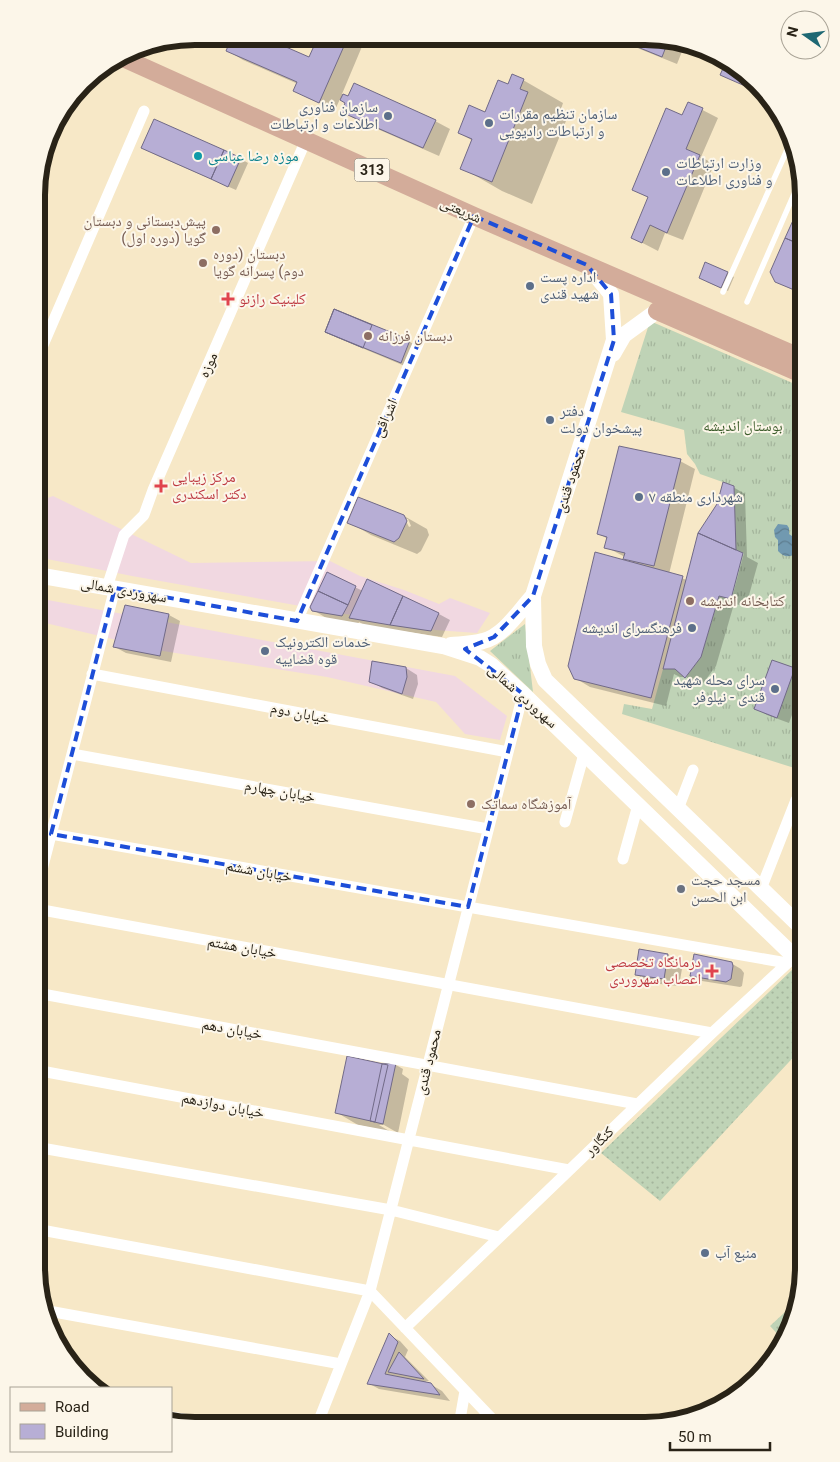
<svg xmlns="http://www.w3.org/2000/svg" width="840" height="1462" font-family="Roboto,'Noto Naskh Arabic',sans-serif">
<defs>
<pattern id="grass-tufts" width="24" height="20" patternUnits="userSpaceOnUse" patternTransform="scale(1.25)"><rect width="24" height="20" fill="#bfd3b6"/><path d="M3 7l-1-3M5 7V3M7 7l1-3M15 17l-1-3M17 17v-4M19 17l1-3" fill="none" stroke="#a4b59c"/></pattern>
<pattern id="garden-dots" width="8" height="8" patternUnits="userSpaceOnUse" patternTransform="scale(1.25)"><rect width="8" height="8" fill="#bfd3b6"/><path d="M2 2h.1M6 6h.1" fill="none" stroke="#a4b59c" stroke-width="1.8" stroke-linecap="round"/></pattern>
<pattern id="water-waves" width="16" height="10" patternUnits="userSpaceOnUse" patternTransform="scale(1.25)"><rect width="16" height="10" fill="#7199b0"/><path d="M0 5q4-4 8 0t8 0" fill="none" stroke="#5d7c8e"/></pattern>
</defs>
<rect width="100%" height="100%" fill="#f7e8c7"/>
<path fill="#f1d8e1" d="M53,496L191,563L330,561L360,576L404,590L439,604L450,598L490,613L477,633L435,630L132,576L37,557V502Z
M37,598L455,676L507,716L500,740L465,734L436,702L327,677L163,651L37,621Z"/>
<path fill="url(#grass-tufts)" d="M650,321L804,388V771L622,714L624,704L652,709L663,669H675L685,678L701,657L719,596L730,599L736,550L734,486L700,474L695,464L687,454L684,430L621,412Z
M525,624L533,692L490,651Z"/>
<path fill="url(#garden-dots)" d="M795,967L803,976V1051L801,1049L660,1201L601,1153Z
M799,1299L792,1327L784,1341L770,1326Z"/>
<path fill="url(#water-waves)" d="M778,524L787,525L789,528V534L798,540L799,547C795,558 785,559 778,551V540L775,537L774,530Z"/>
<path fill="#0003" fill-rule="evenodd" d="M227,36L260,37L310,58L319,37H366L342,94L435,121L450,129L439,156L357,120L342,111L346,102L340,99L335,110L310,99L295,90L298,84L243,60L228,51L232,42Z
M615,39H676L685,44L677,64Z
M726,64L749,75L762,94L722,74Z
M523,80L563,103L560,112L568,116L532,204L502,191L462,168L473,141L459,133L486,114L509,85Z
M689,103L718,118L701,157L714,164L683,240L665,233L658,251L633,238L649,198L633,189L683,117Z
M143,148L241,159L248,163L236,190L158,156Z
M804,199V296L776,281Z
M727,273L734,277L728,291L707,282Z
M335,311L410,342L421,348L412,369L338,338L326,332Z
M680,461L695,469L669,574L687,580L733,487L745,494L747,557L758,563L746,606L734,604L716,666L701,686L686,677H680L674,674L666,706L590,687L575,678L633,563L625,557L606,547L608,539L599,534ZM742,553H744L730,605L728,604Z
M404,516L427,529L429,535L421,551L417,554L371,535L349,522ZM405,519H408L411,526L409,527Z
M327,574L363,591L368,581L439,614L450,620L442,637L366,626L359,622L358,624L328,619L313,610Z
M125,606L169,615L180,621L171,662L126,653L115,647Z
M406,668L417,675L418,684L413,699L382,688L370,681Z
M795,669L804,674V682L789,723L767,715L756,709Z
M640,951L668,955L683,963L679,986L651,983L636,974Z
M729,962L741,969L744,973L742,986L740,987L702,981L691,975Z
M396,1065L403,1069L402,1074L409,1079L398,1133L384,1125H379L391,1132L358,1125L336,1112L389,1066Z
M389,1335L400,1341L408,1350L405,1357L429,1381H425L442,1391L450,1401L379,1389L368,1383Z"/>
<path fill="#b7aed5" stroke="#716a87" d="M225,36L263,37L309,57L318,37H348L319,103L293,91L297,82L226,51L230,41L224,39Z
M618,39H669L662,57Z
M725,64L749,75L761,93L720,75Z
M512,74L524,79L520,89L528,92L492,182L460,169L472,139L458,133L469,105L485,112L498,80L508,84Z
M354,83L436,120L423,148L341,112L345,103L340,100L343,94L348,96Z
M688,102L703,108L686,149L700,155L667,233L650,225L642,243L631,238L648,197L632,190L666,108L682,115Z
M154,119L224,150L211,179L141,148Z
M224,150L241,158L228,187L211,179Z
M804,196V246L785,238Z
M785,238L804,246V294L775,282L770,272Z
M705,262L728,272L721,288L699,278Z
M334,309L410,340L401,363L325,332Z
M334,309L372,325L363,348L325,332Z
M619,446L681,459L654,566L623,559L625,553L604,548L607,537L597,534Z
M723,482L734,486L736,550L698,533L717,504Z
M358,497L404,515L407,521L399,538L394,542L347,523Z
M698,533L743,553L731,599L719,596L701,657L685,678L675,669H663Z
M595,552L683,576L651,698L574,679L568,666Z
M327,572L356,586L348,605L318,591Z
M367,579L403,596L390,625L349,618Z
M318,591L348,605L342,616L312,611L310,607Z
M403,596L439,613L431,631L390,625Z
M125,605L169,614L160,656L113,647Z
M772,660L795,668L777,718L754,709Z
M372,661L406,667L407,677L402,694L369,682Z
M639,949L668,954L664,979L635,975Z
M694,954L732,962L733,966L731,979L726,982L690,976Z
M347,1056L388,1065L375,1122L335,1113Z
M396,1063L383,1124L370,1121L382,1064Z
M389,1333L398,1342L385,1374L431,1383L440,1395L367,1384Z
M399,1352L424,1379L388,1372Z"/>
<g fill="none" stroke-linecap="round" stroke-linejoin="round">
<path stroke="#fff" stroke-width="5.5" d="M723,292L792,139
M747,302L801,178"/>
<path stroke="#fff" stroke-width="11" d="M37,359L144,111
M107,587L124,535L144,515L153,490L306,140
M297,621L474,216
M92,674L508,752
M72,754L488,829
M678,809L693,770
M565,822L584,754
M51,834L787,963
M623,859L638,805
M37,889L115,588
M761,889L796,800
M37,909L712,1033
M37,993L637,1104
M36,1070L569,1170
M36,1147L391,1210L499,1237
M36,1229L370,1291
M370,1291L498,1425
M43,1310L341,1364
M405,1328L712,1033L791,960
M171,1417L213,1424
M317,1425L370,1291L523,694
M459,1425L465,1391"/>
<path stroke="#fff" stroke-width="16" d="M587,265L611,294L614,340L533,596L534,646L538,664L545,680L804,930
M613,354L624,335L657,311
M37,575L443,646L480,658L491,665L523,694L803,965
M451,645C462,644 473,644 483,641C504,636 519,611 533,596"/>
<path stroke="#d3ac9a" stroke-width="18" d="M121,57L474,216L804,359
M657,311L804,375"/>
</g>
<path fill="none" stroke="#1d4ed8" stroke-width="4" stroke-dasharray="10 6" stroke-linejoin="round" d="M474,216L587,265L611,294L614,340L533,596L494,637L465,649L523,694L468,907L51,834L115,588L297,621Z"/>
<g fill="#5c6f8a" stroke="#fcf6e9" stroke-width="2">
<circle cx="388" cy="116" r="5"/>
<circle cx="489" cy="123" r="5"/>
<circle cx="666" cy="172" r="5"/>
<circle cx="530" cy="286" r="5"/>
<circle cx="550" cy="420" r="5"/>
<circle cx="639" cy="497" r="5"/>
<circle cx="692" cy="628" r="5"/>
<circle cx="265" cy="651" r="5"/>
<circle cx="775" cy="689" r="5"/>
<circle cx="705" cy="1253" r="5"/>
</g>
<circle fill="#0f9aa8" stroke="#fcf6e9" stroke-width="2" cx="198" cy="156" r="5"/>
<g fill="#8d6e63" stroke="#fcf6e9" stroke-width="2">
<circle cx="216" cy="230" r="5"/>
<circle cx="203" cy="263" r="5"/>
<circle cx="368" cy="336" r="5"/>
<circle cx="690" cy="601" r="5"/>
<circle cx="471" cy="804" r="5"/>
</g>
<g fill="#e0444e" stroke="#fcf6e9" stroke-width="2">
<path d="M225.5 291.5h5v5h5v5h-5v5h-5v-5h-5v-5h5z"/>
<path d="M158.5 478.5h5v5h5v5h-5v5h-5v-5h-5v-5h5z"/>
<path d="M709.5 963.5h5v5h5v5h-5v5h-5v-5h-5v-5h5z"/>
</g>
<circle fill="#6b7280" stroke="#fcf6e9" stroke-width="2" cx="681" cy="889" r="5"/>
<g text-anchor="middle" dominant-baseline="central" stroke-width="4" stroke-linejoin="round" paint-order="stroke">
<rect fill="#fcf6e9" stroke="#686256" stroke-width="1" x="354.5" y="158.5" width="35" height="23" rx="4"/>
<g font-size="14" font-weight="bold" fill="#292317">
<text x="372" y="170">313</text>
</g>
<g font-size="15" fill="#4e5e75" stroke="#fcf6e9" text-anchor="start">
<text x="378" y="107" text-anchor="end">سازمان فناوری<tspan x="378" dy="17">اطلاعات و ارتباطات</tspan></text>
<text x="499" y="114">سازمان تنظیم مقررات<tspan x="499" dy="17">و ارتباطات رادیویی</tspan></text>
<text x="676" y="163">وزارت ارتباطات<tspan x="676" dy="17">و فناوری اطلاعات</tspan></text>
<text x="540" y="277">اداره پست<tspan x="540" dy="17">شهید قندی</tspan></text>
<text x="560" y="411">دفتر<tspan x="560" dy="17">پیشخوان دولت</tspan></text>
<text x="649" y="497">شهرداری منطقه ۷</text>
<text x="682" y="628" text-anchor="end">فرهنگسرای اندیشه</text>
<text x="275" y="642">خدمات الکترونیک<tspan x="275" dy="17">قوه قضاییه</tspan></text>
<text x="765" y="680" text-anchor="end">سرای محله شهید<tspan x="765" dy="17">قندی - نیلوفر</tspan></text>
<text x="715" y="1253">منبع آب</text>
</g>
<g font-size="15" fill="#0d838f" stroke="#fcf6e9" text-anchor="start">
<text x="208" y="156">موزه رضا عباسی</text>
</g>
<g font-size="15" fill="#292317" stroke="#fcf6e9">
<text transform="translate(461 210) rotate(24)">شریعتی</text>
<text transform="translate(208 365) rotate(-66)">موزه</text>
<text transform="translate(385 418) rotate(-66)">اشراقی</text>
<text transform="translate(570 480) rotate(-72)">محمود قندی</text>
<text transform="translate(124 590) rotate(10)">سهروردی شمالی</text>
<text transform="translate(523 696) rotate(42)">سهروردی شمالی</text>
<text transform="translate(300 713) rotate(11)">خیابان دوم</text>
<text transform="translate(280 791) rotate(10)">خیابان چهارم</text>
<text transform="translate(259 871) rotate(10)">خیابان ششم</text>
<text transform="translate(242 947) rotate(10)">خیابان هشتم</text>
<text transform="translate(232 1029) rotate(10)">خیابان دهم</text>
<text transform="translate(428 1062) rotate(-76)">محمود قندی</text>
<text transform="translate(223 1105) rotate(11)">خیابان دوازدهم</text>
<text transform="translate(599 1141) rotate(-44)">کنگاور</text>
</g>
<g font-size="15" fill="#785e54" stroke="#fcf6e9" text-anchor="start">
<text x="206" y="221" text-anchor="end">پیش‌دبستانی و دبستان<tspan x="206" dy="17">(دوره اول) گویا</tspan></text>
<text x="213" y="254">دبستان (دوره<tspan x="213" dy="17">دوم) پسرانه گویا</tspan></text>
<text x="378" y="336">دبستان فرزانه</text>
<text x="700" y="601">کتابخانه اندیشه</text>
<text x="481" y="804">آموزشگاه سماتک</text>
</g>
<g font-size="15" fill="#be3a42" stroke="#fcf6e9" text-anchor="start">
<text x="239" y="299">کلینیک رازنو</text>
<text x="172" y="477">مرکز زیبایی<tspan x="172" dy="17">دکتر اسکندری</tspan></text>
<text x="701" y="962" text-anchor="end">درمانگاه تخصصی<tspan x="701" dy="17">اعصاب سهروردی</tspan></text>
</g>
<g font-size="15" fill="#3b5c2a" stroke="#fcf6e9">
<text x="743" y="426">بوستان اندیشه</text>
</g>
<g font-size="15" fill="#5b616d" stroke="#fcf6e9" text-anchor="start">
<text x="691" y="880">مسجد حجت<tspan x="691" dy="17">ابن الحسن</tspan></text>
</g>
</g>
<path d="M0 0H840V1462H0ZM195 45H645A150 150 0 0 1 795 195V1267A150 150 0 0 1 645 1417H195A150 150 0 0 1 45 1267V195A150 150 0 0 1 195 45Z" fill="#fcf6e9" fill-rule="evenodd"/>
<path fill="none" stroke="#292317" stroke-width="6" d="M195 45H645A150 150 0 0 1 795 195V1267A150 150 0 0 1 645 1417H195A150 150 0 0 1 45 1267V195A150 150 0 0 1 195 45Z"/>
<rect x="10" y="1387" width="162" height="65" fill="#fcf6e9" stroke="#a8a295"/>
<rect x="20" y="1403" width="25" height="8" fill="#d3ac9a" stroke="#a8a295"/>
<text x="55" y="1412" font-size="15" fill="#292317">Road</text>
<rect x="20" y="1424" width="25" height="15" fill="#b7aed5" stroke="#a8a295"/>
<text x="55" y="1437" font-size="15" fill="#292317">Building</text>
<g transform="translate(805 35) rotate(284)"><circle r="24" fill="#fcf6e9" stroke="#a8a295"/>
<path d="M0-4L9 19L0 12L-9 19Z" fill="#1e6873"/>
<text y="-8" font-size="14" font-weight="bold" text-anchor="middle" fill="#292317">N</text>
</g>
<path d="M670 1442v8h100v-8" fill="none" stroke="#292317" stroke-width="2.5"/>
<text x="678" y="1442" font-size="15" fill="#292317" stroke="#fcf6e9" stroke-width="4" paint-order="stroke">50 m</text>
</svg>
